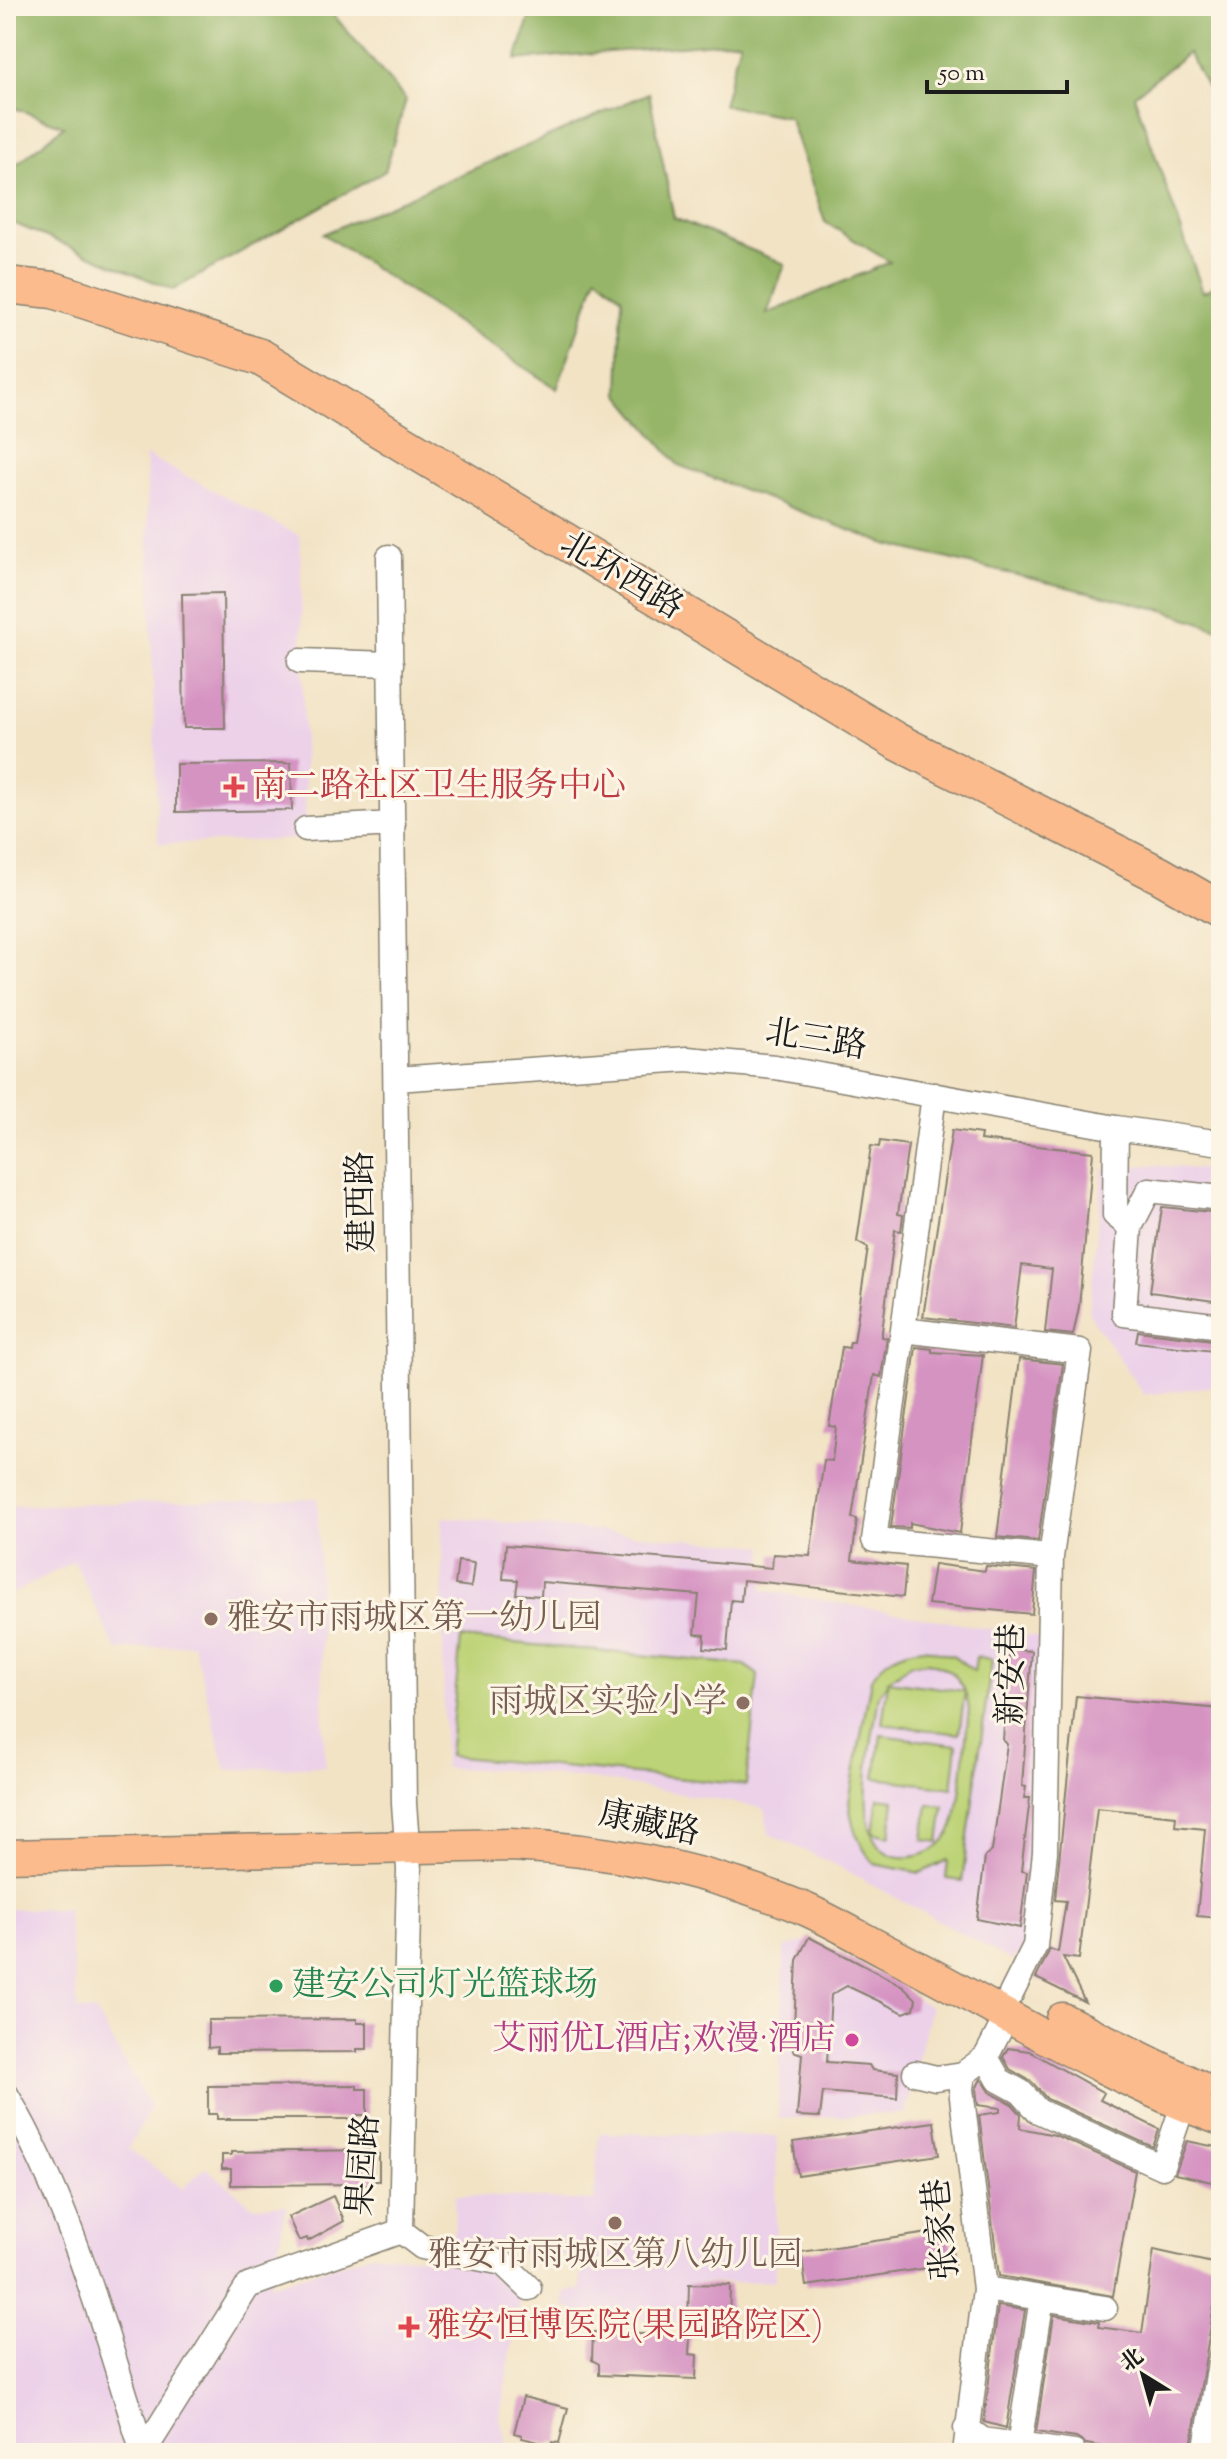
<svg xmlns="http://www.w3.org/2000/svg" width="1227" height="2459" font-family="'Sorts Mill Goudy','Noto Serif SC',serif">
<rect width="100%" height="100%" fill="#fcf5e5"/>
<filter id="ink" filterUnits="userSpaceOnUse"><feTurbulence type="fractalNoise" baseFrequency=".0125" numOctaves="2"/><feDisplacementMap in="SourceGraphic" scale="16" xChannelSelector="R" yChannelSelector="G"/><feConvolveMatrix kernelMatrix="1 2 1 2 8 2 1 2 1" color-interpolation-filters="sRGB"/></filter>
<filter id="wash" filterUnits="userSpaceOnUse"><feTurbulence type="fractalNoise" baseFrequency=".006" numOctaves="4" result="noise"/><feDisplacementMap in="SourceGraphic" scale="32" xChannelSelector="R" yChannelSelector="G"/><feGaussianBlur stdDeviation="1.8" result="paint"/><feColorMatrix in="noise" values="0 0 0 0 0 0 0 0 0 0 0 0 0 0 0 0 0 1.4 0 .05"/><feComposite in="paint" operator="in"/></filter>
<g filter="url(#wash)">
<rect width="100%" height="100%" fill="#f2e3c5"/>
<path fill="#ecd1e9" d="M146,455L300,536L306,839L158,844Z
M1148,1165L1221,1171V1385L1144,1395L1089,1314L1103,1169Z
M317,1498L325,1766L226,1770L193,1644L116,1650L74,1561L12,1594L6,1588V1506Z
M442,1517L764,1546L762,1590L1043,1638L1040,1829L1023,1951L1011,1960L838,1866L769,1834L764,1808L601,1780L508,1770L444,1768Z
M6,1909H67L78,2010L96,2012L151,2108L128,2148L183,2189L205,2167L253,2206L287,2205L270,2286L372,2254L431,2258L498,2272L521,2291L500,2417L509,2453H6Z
M807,1941L931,2007L905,2113L778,2119L784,1948Z
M599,2133L777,2136L775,2281L689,2284L688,2322L584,2317L563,2305L565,2291L580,2290L582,2258L454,2244L455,2195L594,2201Z"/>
<path fill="#bdd377" stroke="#6c784a" stroke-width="2" fill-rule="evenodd" d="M461,1638L745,1665L758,1675L746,1785L449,1756Z
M924,1648L954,1656L974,1671L976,1657L992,1659L962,1881L946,1879L948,1860L920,1873L874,1864C858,1843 852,1828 849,1802L871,1679C884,1659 900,1650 924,1648ZM928,1662C955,1669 967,1684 969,1711C965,1740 962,1802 953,1827C947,1842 932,1853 917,1856C838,1872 874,1736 879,1695L888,1682L882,1724L959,1734L965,1691L888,1681L911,1664Z
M881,1735L957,1745L952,1788L875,1778Z
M878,1798L894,1800L890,1836L873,1833Z
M928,1804L944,1806L939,1842L923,1840Z"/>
<path fill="#96b568" stroke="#596842" stroke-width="2" d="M6,6H326L406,100L385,171L173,290L6,220V173L64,126L6,105Z
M533,6H1221V91L1213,98L1188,53L1134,95L1203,292L1221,283V630L1167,611L886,544L678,465L619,394L622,297L597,276L557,389L323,234L649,93L674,218L785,264L767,314L890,262L825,222L789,117L723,105L740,41L516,60Z"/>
<g id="blocks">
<path fill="#d593c2" d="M223,593L225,728H184L182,594Z
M291,763L292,810L176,812V764Z
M952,1130L981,1134L980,1140L1093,1152L1079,1307L1073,1335L1045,1332L1052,1269L1022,1265L1014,1328L923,1317Z
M880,1141L908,1145L898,1214L903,1215L901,1231L895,1230L882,1332V1337L887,1338L881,1377L874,1375L852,1518L857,1519L852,1560L906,1566L903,1597L743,1580L741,1601L731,1600L727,1650L704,1648L705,1635L695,1634L699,1595L542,1582L541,1596L516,1594L518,1580L503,1579L506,1545L772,1568L773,1554L810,1556L824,1460L832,1461L836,1427L829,1426L842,1347L849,1348L850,1342H854L868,1248L857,1242L871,1146L879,1147Z
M1162,1207L1221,1213V1302L1150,1292Z
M1138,1331L1221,1341V1352L1136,1342Z
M916,1347L932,1349V1352L983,1355L960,1533L910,1523V1528L891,1527Z
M1019,1359L1063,1364L1038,1541L997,1537Z
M458,1561L474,1563L471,1587L455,1585Z
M934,1564L985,1571L986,1566L1036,1571L1032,1614L928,1604Z
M1010,1649L1032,1651L1022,1786L1026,1787L1024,1798H1030L1021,1871L1027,1872L1020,1928L977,1919L985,1857L992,1851L1007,1744L1003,1740Z
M1076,1696L1221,1709V1918L1197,1916L1205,1829L1175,1826L1176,1816L1097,1808L1079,1959L1063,1957L1085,2002L1036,1978L1050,1949L1058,1952L1066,1901L1055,1900Z
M809,1937L903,1986L916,1999L914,2009L904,2013L847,1986L831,1995L827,2062L869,2065L872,2070L898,2073L897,2098L823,2092L820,2117L797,2116L802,2054L793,2051L797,1960Z
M357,2019V2023H367V2049H357V2052L217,2053V2047L208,2048V2020Z
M1008,2048L1029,2051L1104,2093L1100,2100L1159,2129L1153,2147L1047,2099L1032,2082L1010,2069L1003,2057Z
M981,2079L991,2093L1012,2104L1021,2114L1020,2128L1055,2135L1135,2171L1113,2296L999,2276L979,2115L1000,2112V2108L978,2105L976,2089Z
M357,2085V2089H367V2115H357V2119H217V2114H208V2086Z
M934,2122L939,2155L798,2176L793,2142Z
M1187,2141L1221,2148V2184L1175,2174Z
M370,2150V2154H379V2181H370V2184L231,2185V2169H222V2155H231V2152Z
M333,2196L344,2221L308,2241L307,2238L299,2241L288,2217Z
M949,2230L954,2264L806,2286L801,2252Z
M1154,2250L1217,2264L1215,2275L1219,2276L1190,2453H1124V2450L1086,2444L1076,2438L1036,2432L1054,2315L1099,2322L1098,2327L1142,2333Z
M689,2284L730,2285L729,2323L688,2322Z
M998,2306L1025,2310L1006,2428L984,2422Z
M593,2332L690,2336L689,2354L697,2355L696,2379L599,2375V2364L592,2360Z
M523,2397L568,2408L559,2443L552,2442L551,2445L522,2438V2435L514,2433Z"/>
</g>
</g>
<g filter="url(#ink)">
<use href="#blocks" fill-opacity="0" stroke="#878070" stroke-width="2"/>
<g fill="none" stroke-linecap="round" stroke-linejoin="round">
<defs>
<path id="minor" d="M389,557L404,1804L409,1869L401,2231
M300,661L391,664
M306,829L393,824
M396,1079L687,1059L775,1067L1116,1128L1221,1143
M1116,1128L1115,1215L1130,1227L1124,1314L1221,1326
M1130,1227L1149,1190L1221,1198
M903,1330L934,1095
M1011,1994L1035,1946L1045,1852L1051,1557L1080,1351L903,1330L874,1540L1051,1557
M986,2057L999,2080L1021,2092L1038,2111L1162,2167L1183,2105
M915,2073L936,2078L963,2074
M6,2094C71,2204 105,2331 143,2453
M401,2231L422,2247L503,2263L529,2288
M985,2289L1105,2308
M966,2428L983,2440L1074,2453
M1019,2445L1042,2298
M143,2453L248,2286L401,2231
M965,2453L985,2289L961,2089L963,2074L986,2057L1008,2014
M1205,2453L1221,2357"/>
<path id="major" d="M6,1856L511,1845C613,1850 710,1870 805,1909C832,1921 859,1937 886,1951C996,2007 1105,2077 1221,2119
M1062,2019L1199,2087"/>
<path id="highway" d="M6,285L53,290L260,357L896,741L1160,875L1221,910"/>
</defs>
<use href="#minor" stroke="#878070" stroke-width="27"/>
<use href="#major" stroke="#878070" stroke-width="35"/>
<use href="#highway" stroke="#878070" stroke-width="39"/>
<use href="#minor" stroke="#fff" stroke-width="24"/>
<use href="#major" stroke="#fbbb8d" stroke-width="32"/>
<use href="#highway" stroke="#fbbb8d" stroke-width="36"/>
</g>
</g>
<g fill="#e0444e" stroke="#fcf5e5" stroke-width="3">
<path d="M230 775h8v8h8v8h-8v8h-8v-8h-8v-8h8z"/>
<path d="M405 2315h8v8h8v8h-8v8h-8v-8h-8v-8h8z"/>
</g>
<g fill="#8d6e63" stroke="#fcf5e5" stroke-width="3">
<circle cx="211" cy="1619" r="8"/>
<circle cx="743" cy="1703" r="8"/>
<circle cx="615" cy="2223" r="8"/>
</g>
<circle fill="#2e9e5b" stroke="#fcf5e5" stroke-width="3" cx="276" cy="1986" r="8"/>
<circle fill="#d1479c" stroke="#fcf5e5" stroke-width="3" cx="852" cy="2040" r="8"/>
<g text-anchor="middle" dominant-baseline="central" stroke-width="6" stroke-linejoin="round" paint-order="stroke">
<g font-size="34" fill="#1c1c1c" stroke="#fcf5e5">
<text transform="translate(621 577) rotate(31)">北环西路</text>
<text transform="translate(816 1041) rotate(9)">北三路</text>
<text transform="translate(363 1202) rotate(-91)">建西路</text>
<text transform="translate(1013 1674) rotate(-89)">新安巷</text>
<text transform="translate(649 1825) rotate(12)">康藏路</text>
<text transform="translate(365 2165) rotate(-86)">果园路</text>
<text transform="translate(943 2229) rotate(-96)">张家巷</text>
</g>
<g font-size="34" fill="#be3a42" stroke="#fcf5e5" text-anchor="start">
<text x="252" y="787">南二路社区卫生服务中心</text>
<text x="427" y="2327">雅安恒博医院(果园路院区)</text>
</g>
<g font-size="34" fill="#785e54" stroke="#fcf5e5" text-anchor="start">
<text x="227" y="1619">雅安市雨城区第一幼儿园</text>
<text x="727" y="1703" text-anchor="end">雨城区实验小学</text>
<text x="615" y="2256" text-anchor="middle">雅安市雨城区第八幼儿园</text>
</g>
<g font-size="34" fill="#27864d" stroke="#fcf5e5" text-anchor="start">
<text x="292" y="1986">建安公司灯光篮球场</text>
</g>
<g font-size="34" fill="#b23c85" stroke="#fcf5e5" text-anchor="end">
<text x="836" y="2040">艾丽优L酒店;欢漫·酒店</text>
</g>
</g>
<rect width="1227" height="2459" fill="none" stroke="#fcf5e5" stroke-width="32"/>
<g transform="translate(1143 2375) rotate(323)" stroke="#fcf5e5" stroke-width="6" paint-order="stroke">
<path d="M0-6L14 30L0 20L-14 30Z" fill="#1c1c1c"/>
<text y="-12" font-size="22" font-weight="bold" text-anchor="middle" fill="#1c1c1c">北</text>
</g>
<path d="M927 80v12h140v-12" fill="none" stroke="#1c1c1c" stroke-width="4"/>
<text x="939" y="80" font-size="24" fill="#1c1c1c" stroke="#fcf5e5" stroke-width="6" paint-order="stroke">50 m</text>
</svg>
